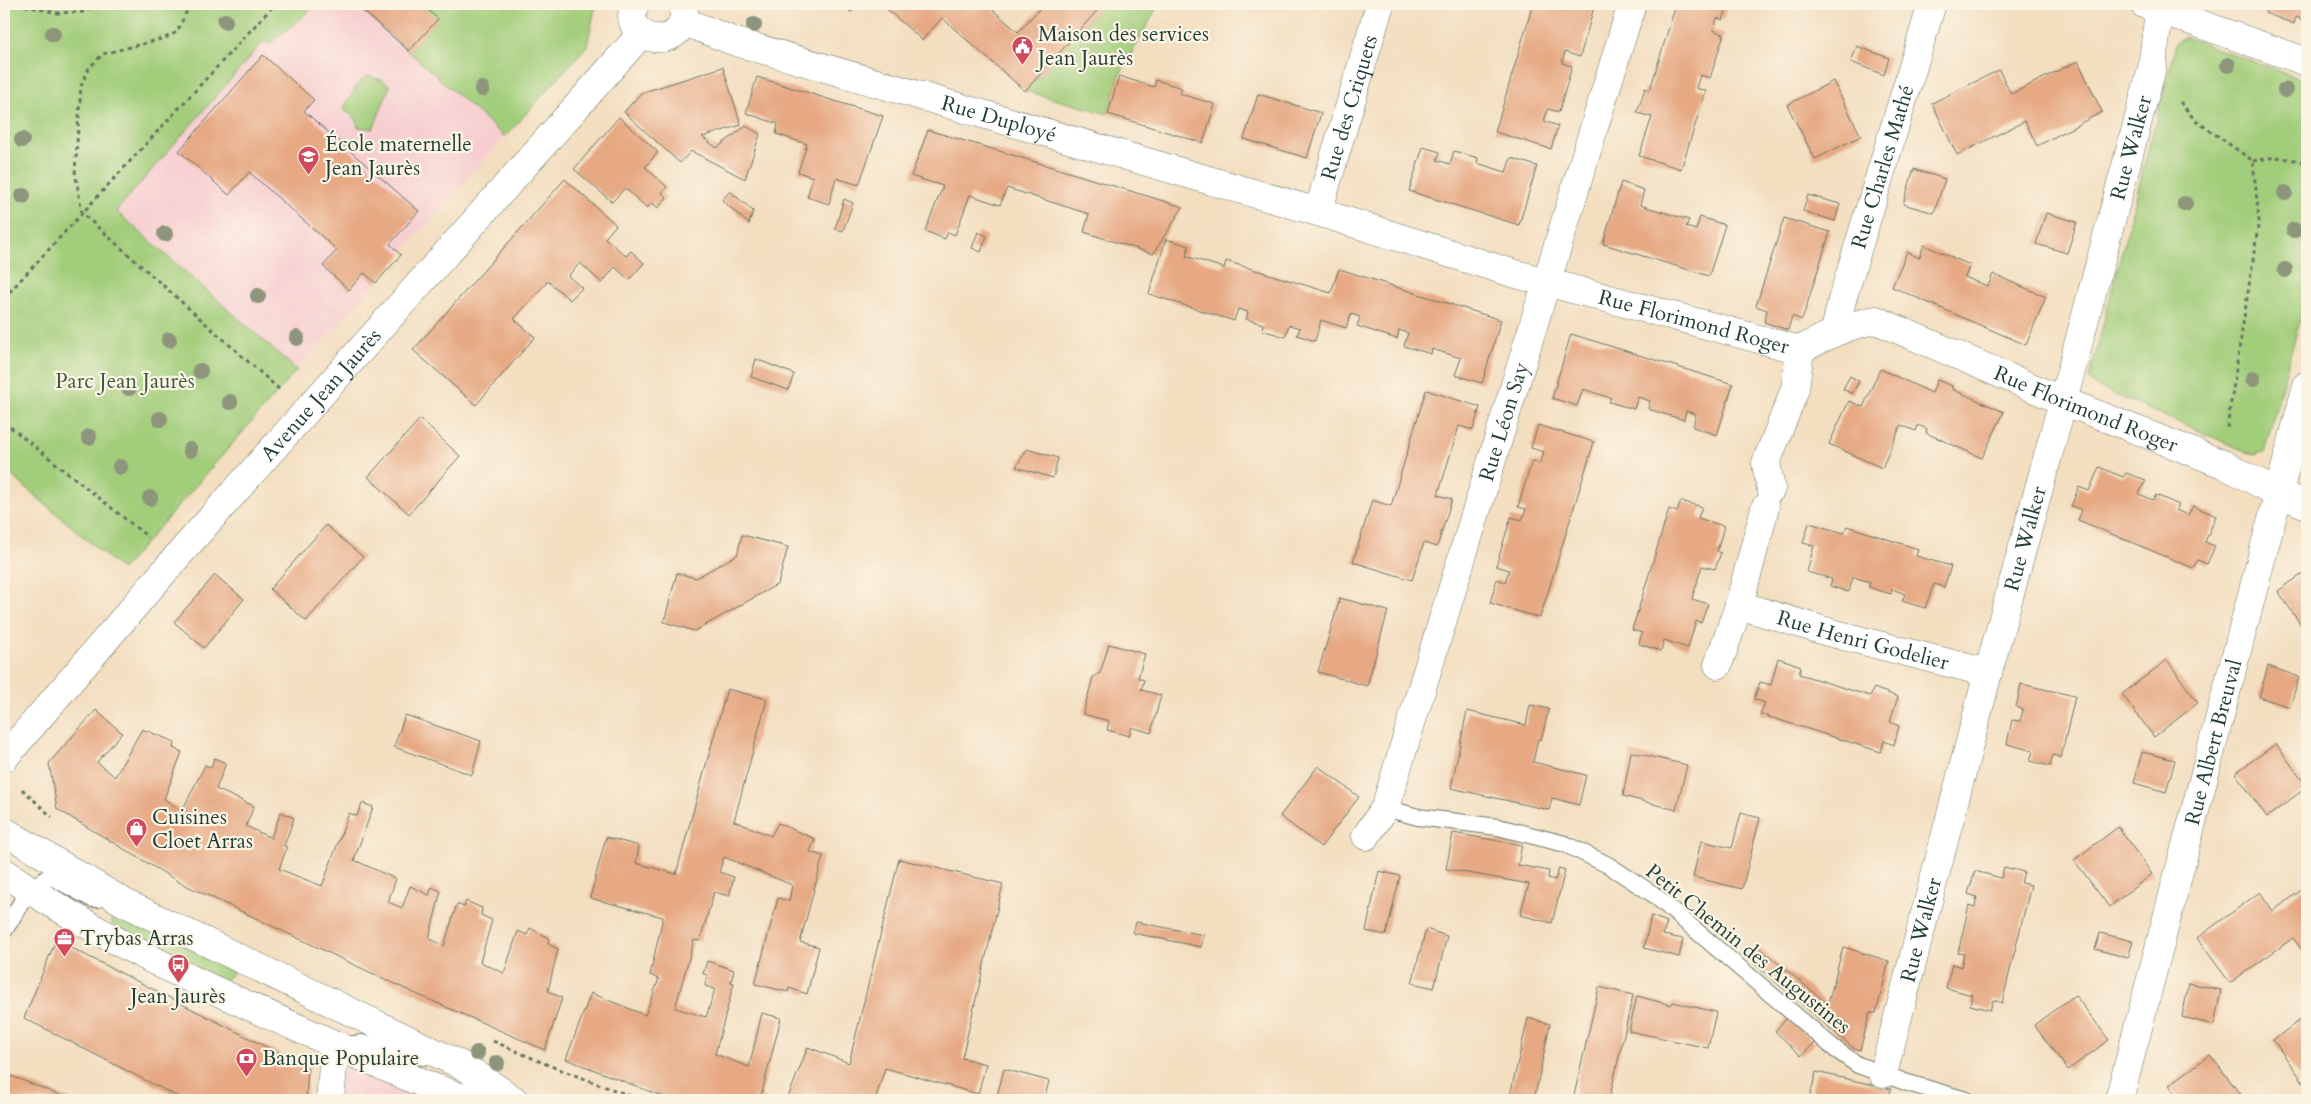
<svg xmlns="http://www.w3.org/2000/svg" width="2311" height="1104" font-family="Cardo,serif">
<rect width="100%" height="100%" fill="#fcf5e5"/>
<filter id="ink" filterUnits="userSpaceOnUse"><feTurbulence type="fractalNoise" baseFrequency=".02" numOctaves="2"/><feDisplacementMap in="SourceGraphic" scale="10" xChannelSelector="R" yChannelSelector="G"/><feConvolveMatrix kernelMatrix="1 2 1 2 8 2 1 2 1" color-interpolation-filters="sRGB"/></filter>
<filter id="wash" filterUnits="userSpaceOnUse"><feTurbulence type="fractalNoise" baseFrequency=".0096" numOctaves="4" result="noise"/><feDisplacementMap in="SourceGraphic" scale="20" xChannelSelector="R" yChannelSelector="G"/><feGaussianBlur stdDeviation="1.12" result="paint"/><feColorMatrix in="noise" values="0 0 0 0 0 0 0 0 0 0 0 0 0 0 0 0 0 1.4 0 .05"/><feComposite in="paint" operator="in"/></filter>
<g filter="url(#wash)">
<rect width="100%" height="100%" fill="#f3dec0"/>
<path fill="#f7cfd1" d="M318,4H355L505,137L297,370L116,211L264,41L268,45Z
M339,1029L494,1100H330Z"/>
<path fill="#a2cd7a" stroke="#608557" d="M4,4H318L268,45L264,41L116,211L297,370L122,570L4,469Z
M355,4H596L587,46L505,137Z
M1103,4H1159L1119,76L1108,114L1025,91Z
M2185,37L2307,81V294L2264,452L2254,455L2095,386L2089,379L2176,43Z
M367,76L382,80L390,86L373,129L358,127L356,119L343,109L358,84Z
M112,909L234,971L223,983L112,924Z"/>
<g id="blocks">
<path fill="#e6a983" d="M355,4H421L438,19L409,51Z
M841,4H859L851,12Z
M881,4H986L1018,32L1044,4H1103L1025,91L942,18L922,40Z
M1533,4H1581L1594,7L1580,57L1565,52L1562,63L1572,66L1559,112L1548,109L1544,121L1558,126L1551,149L1495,132Z
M1676,4H1728L1723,20L1717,18L1713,30L1724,34L1710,78L1700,75L1696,88L1706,91L1681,169L1639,156L1652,117L1637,113L1645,88L1650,90Z
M2260,4H2307V21L2296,17L2294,24L2265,13L2268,7Z
M1857,46L1889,58L1884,75L1851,62Z
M263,55L314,100L304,111L419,211L390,244L401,255L376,283L364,273L349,290L323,266L337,250L249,172L229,195L179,151Z
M2078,61L2102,112L2037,146L2025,121L1957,155L1932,103L1999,70L2011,94Z
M723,67L741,125L702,137L717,148L746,126L760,134L745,179L691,151L680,163L624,112L641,93Z
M1119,76L1154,87L1156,80L1182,88L1180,94L1215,104L1203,143L1108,114Z
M757,77L883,116L859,185L836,178L829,204L807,197L813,177L798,172L807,144L776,134L778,124L746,113Z
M1833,81L1861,136L1815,159L1787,105Z
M1258,94L1321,113L1307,158L1244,139Z
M619,117L658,152L645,167L667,187L662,193L667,197L658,208L652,203L647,208L625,188L612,202L574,169Z
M928,130L1019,157L1183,207L1153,254L1084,232L1089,214L1007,188L1000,205L970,195L955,235L948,232L945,239L925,231L943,186L911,176Z
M1423,147L1440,152L1437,160L1450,164L1454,151L1478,158L1477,163L1506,172L1511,158L1537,166L1519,225L1409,191Z
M1914,169L1945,179L1934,213L1903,204Z
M565,179L616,225L605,238L626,256L631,251L644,263L629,280L615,267L602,283L580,263L568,276L582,288L570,300L548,281L514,319L535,337L476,405L413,350Z
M1621,182L1644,190L1640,205L1689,220L1686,227L1696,230L1700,217L1725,225L1709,276L1603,244Z
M730,191L753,211L749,224L722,200Z
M1808,195L1840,204L1835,221L1803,211Z
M844,199L853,203L843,231L835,229Z
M2046,213L2077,222L2067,253L2036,244Z
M1784,218L1830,232L1802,320L1792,316L1788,330L1764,322L1767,310L1756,306Z
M978,232L987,236L981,252L972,248Z
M1166,239L1189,246L1186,256L1224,268L1226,261L1331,293L1339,269L1501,320L1482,383L1455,375L1461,358L1432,349L1431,354L1404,346L1408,333L1399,330L1397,339L1357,326L1360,317L1351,314L1346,328L1321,320L1315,341L1297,335L1300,328L1289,325L1285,337L1262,330L1263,324L1246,319L1248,312L1238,309L1234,321L1149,294Z
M1924,245L1970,265L1965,277L1976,282L1988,286L1993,274L2046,297L2026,345L1892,287L1907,252L1919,258Z
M1571,334L1733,384L1717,435L1693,427L1696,414L1686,411L1684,420L1648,409L1650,401L1638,397L1634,409L1609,402L1611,398L1583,389L1577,406L1552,398Z
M756,359L794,374L788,390L751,377Z
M1880,369L1932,393L1937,380L1952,386V389L2004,412L1982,458L1926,433L1927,429L1918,425L1916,431L1901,425L1882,468L1829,444L1849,401L1863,407Z
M1850,376L1859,381L1852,394L1843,389Z
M1426,390L1480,407L1473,430L1459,426L1438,495L1452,499L1437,547L1424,543L1412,580L1353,562L1372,500L1391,506Z
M420,419L460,456L409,514L368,477Z
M1538,425L1594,442L1540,618L1490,603L1497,579L1505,582L1509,570L1496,566L1511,517L1522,520L1526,509L1518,507L1532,461L1540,463L1544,452L1531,448Z
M1027,449L1058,458L1053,478L1016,467Z
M2099,467L2123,477L2126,473L2146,480L2139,494L2153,500L2156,495L2179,505L2176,510L2188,515L2193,506L2216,516L2205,542L2215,546L2207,564L2198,560L2193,568L2078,520L2082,510L2071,506L2079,487L2089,491Z
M1681,501L1702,507L1698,518L1724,526L1717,551L1721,553L1715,569L1702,566L1692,599L1708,604L1701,623L1696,621L1688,648L1664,640L1661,651L1639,644L1642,633L1632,630L1669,509L1677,512Z
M1809,523L1844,533L1847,526L1918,549L1916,556L1951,566L1944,587L1934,584L1925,608L1902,601L1905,594L1892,589L1891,594L1877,590L1869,587L1870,582L1853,577L1849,592L1830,586L1832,579L1807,572L1814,546L1803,543Z
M326,525L363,557L306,621L270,589Z
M742,535L788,547L778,584L695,631L664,622L677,573L696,578L737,555Z
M2307,571V634L2278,591Z
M215,575L244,599L204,648L174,622Z
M1340,598L1388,611L1367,686L1318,672Z
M1109,644L1145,654L1138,678L1144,680L1141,690L1161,695L1151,733L1132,727L1129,736L1107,730L1109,721L1083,714L1093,677L1100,673Z
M1778,658L1801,666L1799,674L1870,696L1874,688L1898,697L1890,722L1899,726L1894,745L1884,741L1881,752L1760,714L1765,703L1754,699L1760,682L1771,685Z
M2167,660L2198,703L2154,737L2122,694Z
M2268,666L2299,677L2290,707L2259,697Z
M2021,684L2075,696L2061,758L2053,755L2050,766L2030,761L2033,751L2007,744L2012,720L2020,721L2023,710L2016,707Z
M727,689L767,699L734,821L771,836L778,823L815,839L810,852L823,856L800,942L819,947L807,994L789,988L788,992L755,984L778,898L789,901L792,885L724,857L719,872L734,877L729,896L714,892L700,941L694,940L675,1008L706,1017L715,989L705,986L708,975L703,974L707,961L734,970L731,982L734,983L715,1054L749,1067L762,1013L781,1018L761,1096L771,1100H672L566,1059L591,993L645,1015L659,979L650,975L663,917L590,898L606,837L639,846L636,863L676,874Z
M1530,705L1549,709L1541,740L1538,739L1533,762L1586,775L1579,805L1552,798L1549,810L1451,788L1467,711L1526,725Z
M96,710L122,733L97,762L115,777L142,729L175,742L173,748L182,752L164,799L182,811L205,765L211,768L214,758L226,763L216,789L254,806L246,826L271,838L281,812L294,818L284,846L287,847L279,869L322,886L349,813L357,816L362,803L373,807L354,860L396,879L388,902L402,908L410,886L429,895L432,887L441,891L429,938L444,946L457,904L464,907L466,901L482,908L481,915L492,920L480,962L493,968L504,973L518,931L527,935L530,928L549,938L548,944L558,949L548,991L562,998L545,1050L414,993L179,882L57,809L49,763Z
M405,715L481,741L472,775L394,747Z
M2276,744L2307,787L2267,817L2235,773Z
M1631,752L1687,765L1676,810L1623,796Z
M2142,752L2175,760L2166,792L2134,783Z
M1318,766L1359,797L1321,847L1280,816Z
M1741,813L1760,818L1742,889L1693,877L1701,841L1732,848Z
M2118,827L2152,874L2109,907L2074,860Z
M1453,833L1522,845L1518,865L1549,871L1548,878L1555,880L1559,868L1565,870L1552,923L1520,915L1529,884L1446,869Z
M899,859L1003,884L962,1058L986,1064L978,1094L885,1068L875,1100H787L808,1047L849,1063Z
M2004,867L2024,872L2021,883L2031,885L2002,1003L1993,1000L1990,1010L1970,1005L1972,995L1946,988L1952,964L1961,967L1964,954L1958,953L1969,905L1975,907L1977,897L1968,894L1975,871L2001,878Z
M1379,871L1400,876L1386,935L1366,931Z
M2307,886V957L2293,938L2230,983L2197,938L2260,892L2273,911Z
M1651,916L1667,922L1663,935L1683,939L1679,957L1644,948Z
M1136,922L1204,935L1201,947L1133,933Z
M1426,929L1447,936L1434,988L1412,983Z
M2100,933L2133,941L2128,958L2095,949Z
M56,940L308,1068L306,1100H184L24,1018Z
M1757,946L1828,1004L1843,947L1889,961L1876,1013H1870L1860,1050L1852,1047L1753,963Z
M2189,983L2221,990L2214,1025L2182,1017Z
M1599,987L1633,995L1609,1100H1573Z
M2075,995L2109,1040L2068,1070L2034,1025Z
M1637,996L1671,1005L1673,1002L1716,1012L1708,1048L1629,1031Z
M2307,1015V1087L2273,1040Z
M1528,1018L1550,1024L1534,1100H1509Z
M1787,1018L1815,1043L1801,1056L1775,1031Z
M2210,1055L2245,1100H2180L2169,1085Z
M1004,1069L1049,1081L1044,1100H996Z
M1816,1072L1891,1089L1888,1100H1809Z
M4,1073L72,1100H4Z
M1211,1095L1231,1099V1100H1210Z"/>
</g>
</g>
<g filter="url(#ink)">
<use href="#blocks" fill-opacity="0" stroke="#697565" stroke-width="1"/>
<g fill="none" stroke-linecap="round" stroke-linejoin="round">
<defs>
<path id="lane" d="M1385,808L1418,817L1498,827L1565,844L1608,865L1653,894L1835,1049L1858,1065L1908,1083L1966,1100
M4,931L29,890L50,876L92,899H98
M347,1045L362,1043L423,1057"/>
<g id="street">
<path d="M635,4C617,46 694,53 683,5"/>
<path d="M2144,4L2307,62"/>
<path id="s1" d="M683,21L733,41L1318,212L1512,273L1800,350C1826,336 1847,325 1876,320L2063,401L2223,464L2278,493L2307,505"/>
<path id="s2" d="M1318,212L1380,4"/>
<path id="s3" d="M1835,331L1842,300L1932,4"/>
<path d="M1771,489L1766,463L1795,389L1800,350"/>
<path id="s4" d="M1739,605L1828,632L1988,673"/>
<path d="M1718,665L1739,605L1765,508"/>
<path id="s5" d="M4,758L175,559L642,33"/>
<path id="s6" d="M1366,836L1385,808L1632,4"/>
<path id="s7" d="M1883,1074L1988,673L2063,401L2152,68L2160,4"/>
<path d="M330,1100L333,1067L337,1045"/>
<path id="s8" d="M2119,1100L2307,385"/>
</g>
<path id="secondary" d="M4,831L125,903L465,1067L514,1100
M4,872C100,939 209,989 316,1036C367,1059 416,1083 470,1100"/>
</defs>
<use href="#lane" stroke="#697565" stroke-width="18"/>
<use href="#street" stroke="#697565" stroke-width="29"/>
<use href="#secondary" stroke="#697565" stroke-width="29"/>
<path stroke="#697565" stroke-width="3" stroke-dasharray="4 4" stroke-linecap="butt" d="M17,4L57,13L85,12L95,4
M190,4L177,32L165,38L103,54L89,68L81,86L75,171L82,213L280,390
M2180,102L2195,120L2253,161L2259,221L2227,428
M2253,161L2276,157L2307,162
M4,298L275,4
M4,422L148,537
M22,789L52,817
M493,1041L548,1065L641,1100"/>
<use href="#lane" stroke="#fff" stroke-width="16"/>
<use href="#street" stroke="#fff" stroke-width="28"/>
<use href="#secondary" stroke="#fff" stroke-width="28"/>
</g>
<g fill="#8d957b">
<circle cx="225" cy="21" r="8"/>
<circle cx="754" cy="25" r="8"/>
<circle cx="53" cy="34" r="8"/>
<circle cx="2228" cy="65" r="8"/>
<circle cx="482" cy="89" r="8"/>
<circle cx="2285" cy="90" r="8"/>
<circle cx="22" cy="140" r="8"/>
<circle cx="2285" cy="193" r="8"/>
<circle cx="23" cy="196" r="8"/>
<circle cx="2185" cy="204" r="8"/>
<circle cx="2294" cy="230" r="8"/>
<circle cx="165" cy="234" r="8"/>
<circle cx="2285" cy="270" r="8"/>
<circle cx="258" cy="296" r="8"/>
<circle cx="297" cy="338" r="8"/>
<circle cx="169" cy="340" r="8"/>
<circle cx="200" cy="371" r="8"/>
<circle cx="2253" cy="379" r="8"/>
<circle cx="129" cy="388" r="8"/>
<circle cx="230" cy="402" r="8"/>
<circle cx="160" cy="419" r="8"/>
<circle cx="89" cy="437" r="8"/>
<circle cx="190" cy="450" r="8"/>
<circle cx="120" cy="467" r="8"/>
<circle cx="150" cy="498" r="8"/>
<circle cx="477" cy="1053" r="8"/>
<circle cx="497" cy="1063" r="8"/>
</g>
</g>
<defs>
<symbol id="civic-pin" viewBox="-11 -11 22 30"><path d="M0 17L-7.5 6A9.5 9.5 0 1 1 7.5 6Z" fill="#d1495b" stroke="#fcf5e5"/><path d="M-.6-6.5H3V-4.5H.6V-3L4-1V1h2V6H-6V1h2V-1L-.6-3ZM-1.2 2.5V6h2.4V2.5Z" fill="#fff"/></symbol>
<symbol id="school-pin" viewBox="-11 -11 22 30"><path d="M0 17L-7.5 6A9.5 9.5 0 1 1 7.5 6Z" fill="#d1495b" stroke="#fcf5e5"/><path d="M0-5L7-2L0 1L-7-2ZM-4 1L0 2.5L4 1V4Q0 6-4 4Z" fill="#fff"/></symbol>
<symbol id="shop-pin" viewBox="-11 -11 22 30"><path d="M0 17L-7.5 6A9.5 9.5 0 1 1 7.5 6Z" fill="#d1495b" stroke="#fcf5e5"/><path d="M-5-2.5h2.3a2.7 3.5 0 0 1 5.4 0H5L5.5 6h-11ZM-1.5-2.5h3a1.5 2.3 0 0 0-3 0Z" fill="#fff"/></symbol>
<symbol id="office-pin" viewBox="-11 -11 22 30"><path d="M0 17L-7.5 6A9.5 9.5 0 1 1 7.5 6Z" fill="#d1495b" stroke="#fcf5e5"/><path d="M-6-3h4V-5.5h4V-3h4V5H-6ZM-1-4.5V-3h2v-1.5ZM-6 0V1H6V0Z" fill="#fff"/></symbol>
<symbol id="bus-pin" viewBox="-11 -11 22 30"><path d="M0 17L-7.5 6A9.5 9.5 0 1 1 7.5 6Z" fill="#d1495b" stroke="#fcf5e5"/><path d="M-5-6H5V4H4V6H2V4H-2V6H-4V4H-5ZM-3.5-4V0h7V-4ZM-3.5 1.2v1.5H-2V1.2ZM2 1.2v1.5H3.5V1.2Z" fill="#fff"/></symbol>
<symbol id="bank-pin" viewBox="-11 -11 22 30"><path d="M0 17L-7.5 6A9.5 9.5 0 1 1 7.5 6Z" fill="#d1495b" stroke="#fcf5e5"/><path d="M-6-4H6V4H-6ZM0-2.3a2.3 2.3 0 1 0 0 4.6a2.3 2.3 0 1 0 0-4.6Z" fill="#fff"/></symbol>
</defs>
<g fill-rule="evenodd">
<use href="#civic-pin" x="1010" y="34" width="25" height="34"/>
<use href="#school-pin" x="296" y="144" width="25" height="34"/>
<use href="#shop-pin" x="124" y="816" width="25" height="34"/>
<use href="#office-pin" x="52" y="926" width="25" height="34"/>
<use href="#bus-pin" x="166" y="952" width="25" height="34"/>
<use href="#bank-pin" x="234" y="1046" width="25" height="34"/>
</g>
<g text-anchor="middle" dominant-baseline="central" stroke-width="4.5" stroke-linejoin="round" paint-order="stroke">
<g font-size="21" fill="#1f3d34" stroke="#fcf5e5" text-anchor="start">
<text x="1038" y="34">Maison des services<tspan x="1038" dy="24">Jean Jaurès</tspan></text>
<text x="325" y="144">École maternelle<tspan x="325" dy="24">Jean Jaurès</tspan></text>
<text x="152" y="817">Cuisines<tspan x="152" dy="24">Cloet Arras</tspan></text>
<text x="80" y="938">Trybas Arras</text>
<text x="178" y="996" text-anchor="middle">Jean Jaurès</text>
<text x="262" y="1058">Banque Populaire</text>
</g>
<g font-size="21" fill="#1f3d34" stroke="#fcf5e5">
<text stroke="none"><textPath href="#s2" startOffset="109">Rue des Criquets</textPath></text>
<text stroke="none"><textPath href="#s1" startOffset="331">Rue Duployé</textPath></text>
<text stroke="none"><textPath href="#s7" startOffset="959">Rue Walker</textPath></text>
<text stroke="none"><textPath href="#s3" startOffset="171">Rue Charles Mathé</textPath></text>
<text stroke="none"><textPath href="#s1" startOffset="1055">Rue Florimond Roger</textPath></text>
<text stroke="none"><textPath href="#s5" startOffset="482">Avenue Jean Jaurès</textPath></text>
<text stroke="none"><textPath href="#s1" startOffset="1475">Rue Florimond Roger</textPath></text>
<text stroke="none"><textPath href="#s6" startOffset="438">Rue Léon Say</textPath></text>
<text stroke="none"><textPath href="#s7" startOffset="554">Rue Walker</textPath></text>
<text stroke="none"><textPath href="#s4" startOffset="129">Rue Henri Godelier</textPath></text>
<text stroke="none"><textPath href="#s8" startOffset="370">Rue Albert Breuval</textPath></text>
<text stroke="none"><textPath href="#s7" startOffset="149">Rue Walker</textPath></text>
<text transform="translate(1748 949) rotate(39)">Petit Chemin des Augustines</text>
</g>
<g font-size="21" fill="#395a42" stroke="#fcf5e5">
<text x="125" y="381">Parc Jean Jaurès</text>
</g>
</g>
<rect width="2311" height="1104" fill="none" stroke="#fcf5e5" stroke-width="20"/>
</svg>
